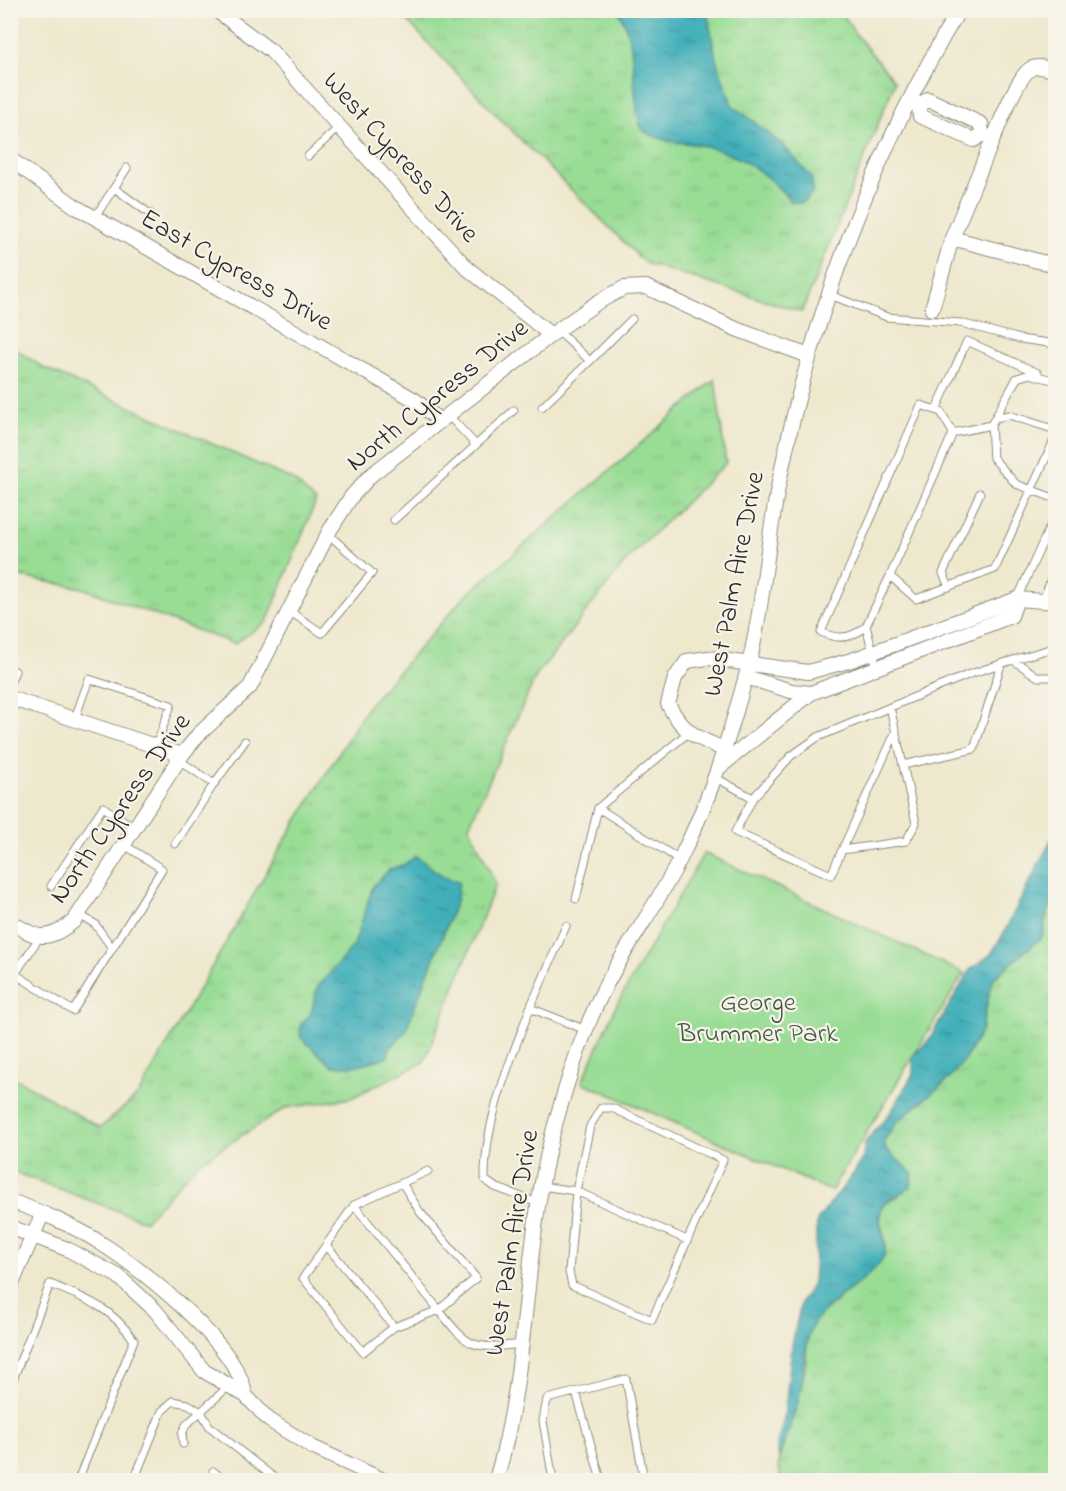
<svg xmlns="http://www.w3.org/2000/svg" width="1066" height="1491" font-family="'Indie Flower',sans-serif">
<defs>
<pattern id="grass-tufts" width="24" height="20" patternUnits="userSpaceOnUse" patternTransform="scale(1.5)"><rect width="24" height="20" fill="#99dd95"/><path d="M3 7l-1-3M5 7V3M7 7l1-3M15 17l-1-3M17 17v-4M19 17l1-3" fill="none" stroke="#84be81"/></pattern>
<pattern id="water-ripples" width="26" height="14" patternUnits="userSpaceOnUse" patternTransform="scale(1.5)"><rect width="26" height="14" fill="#3fafb9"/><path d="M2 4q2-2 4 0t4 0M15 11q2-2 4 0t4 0" fill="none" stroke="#358f97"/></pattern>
</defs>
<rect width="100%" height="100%" fill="#f7f3e8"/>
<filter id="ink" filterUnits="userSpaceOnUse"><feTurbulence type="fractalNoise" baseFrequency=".0167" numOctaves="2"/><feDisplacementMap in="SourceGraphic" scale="12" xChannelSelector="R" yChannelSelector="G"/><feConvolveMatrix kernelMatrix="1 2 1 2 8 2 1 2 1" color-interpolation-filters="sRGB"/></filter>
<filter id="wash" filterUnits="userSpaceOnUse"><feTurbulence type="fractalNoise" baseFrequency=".008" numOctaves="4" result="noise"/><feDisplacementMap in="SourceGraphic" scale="24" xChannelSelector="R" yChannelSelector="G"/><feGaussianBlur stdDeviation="1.35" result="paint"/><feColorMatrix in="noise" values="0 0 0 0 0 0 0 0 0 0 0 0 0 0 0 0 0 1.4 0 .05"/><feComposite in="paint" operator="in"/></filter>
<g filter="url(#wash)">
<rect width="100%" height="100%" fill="#eee8cd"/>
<path fill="url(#grass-tufts)" stroke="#628460" stroke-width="1.5" d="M398,11H841L854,32L895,82L802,312L645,263L500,119Z
M11,346L44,368L293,480L316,501L267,622L234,644L82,588L11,575Z
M715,379L726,463L625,562L536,676L469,826L496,884L424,1062L351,1098L286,1108L198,1163L145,1221L11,1171L10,1075L100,1128L138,1095L288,835L368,706L465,596Z
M1055,894V1480H781C780,1473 778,1465 779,1458C784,1427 801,1400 805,1369C808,1351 804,1332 818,1317C831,1304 877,1271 883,1258C894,1232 861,1212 899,1196L884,1140L897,1122L950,1078L981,1032L992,980L1043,936L1046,917Z"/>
<path fill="#99dd95" stroke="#628460" stroke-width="1.5" d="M704,853L964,973L831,1191L582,1082L617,1004Z"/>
<path fill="url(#water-ripples)" stroke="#356d72" stroke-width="1.5" d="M618,11H707L716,59L732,105L782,144L812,178L813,193L802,203L791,202C769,174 739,154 704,146C681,141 663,144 642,130C629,92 640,45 618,11Z
M1055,832V894L1046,917L1043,936L992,980L981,1032L967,1056L950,1078L897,1122L884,1140L886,1149L913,1174L911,1187C903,1193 890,1197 884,1204C870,1220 894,1243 881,1261C865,1283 833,1297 817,1319C803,1336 804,1374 799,1398C794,1418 785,1438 779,1459L777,1444L784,1418L792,1345L801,1302L813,1283L817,1221L854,1173L863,1157L865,1142L891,1112L913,1074V1056L928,1041L970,970L991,954L1001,938Z
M416,856L444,877L459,882L457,899L405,1032L388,1051V1057L354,1066H332L300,1037L301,1023L311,1014L317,988L354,945L373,886L390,869L405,864Z"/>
</g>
<g filter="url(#ink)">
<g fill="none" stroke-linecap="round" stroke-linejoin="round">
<defs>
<path id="lane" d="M10,84L12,83
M308,156L339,127
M114,188L153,216
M95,217L127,168
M830,295L887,317L961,323L1020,339L1056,344
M558,331L590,361L632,319
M1056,381L1030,374L1017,378L991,425L993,458L1016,484L1056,499
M542,407L590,361
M936,410L967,341L1038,373
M448,415L476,445L514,410
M995,418L1009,415L1056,430
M953,433L991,425
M394,520L476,445
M890,576L953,433
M949,587L943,573L980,493
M1017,599L1056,513
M1043,600L1056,567
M289,611L322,633L372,573L328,534
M866,626C852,639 837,640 821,632L921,405L941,412L953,433
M1013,660L1056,647
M877,668L866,626L890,576L916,599L995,569L1056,436
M10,669L15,671L10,683
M75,718L89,679L171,705L156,746
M179,760L214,784L245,741
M903,765L974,749L1001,665
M716,778L753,798L791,756L818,737L970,674L1013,660L1038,677H1056
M753,798L735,832L831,875L842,850L906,841L916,823L890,707
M598,808L680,860
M175,844L214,784
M842,850L896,731
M51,886L103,807L134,827
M576,899L598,808L689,732
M78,914L95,924L112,948
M566,926L530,1008L586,1030
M41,935L15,974L73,1011L162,869L123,844
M530,1008C510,1062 484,1122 485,1180L495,1187L538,1203
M402,1183L420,1212L476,1278L439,1310C468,1348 473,1350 522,1344
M541,1186L576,1191L590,1126L601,1108H612L723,1160L652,1320L572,1285L569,1272L576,1191L687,1240
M326,1245L394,1327L363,1352L303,1278L354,1205
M394,1327L439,1310L354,1205L428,1171
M10,1387L50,1284C86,1299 110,1306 134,1340L78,1480
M576,1392L601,1480
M183,1444L182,1434L186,1425L229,1386
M213,1471L224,1480
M134,1480L162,1411L173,1401L188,1404L201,1412L210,1427L277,1480
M553,1480L543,1421L547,1399L626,1379L644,1480"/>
<path id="street" d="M216,10L271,51L467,268L551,335
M919,106L928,99L981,124L982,134
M919,106L920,116L974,140L982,134
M993,139C1000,124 1018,74 1032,68C1040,65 1048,68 1056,72
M10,159L76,207L415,400L440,421
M952,238L1038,261L1047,263L1056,257
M932,309L952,238L993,139L982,134
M746,677L791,691L811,693L1011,616L1017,599
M10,698L182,755
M726,750C697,738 683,733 668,704L675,678L687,661L708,658L808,672L852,660L1017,599L1056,602
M721,766L811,693
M10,921C38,940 47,942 74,921L182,755L198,735L250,687L330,530L351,497L371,475L551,335L598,302L624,288L646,287L736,329L809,356
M10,1201C37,1210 79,1228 102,1244C142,1269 240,1347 245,1395
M10,1227L67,1249L118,1276L155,1310L204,1371L245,1395L269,1420L312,1447L383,1480
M10,1288L42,1215
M496,1480C532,1360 522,1231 559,1111C571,1069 585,1026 605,987C628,943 658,903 680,859C709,802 727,744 744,683C764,613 766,539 782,468C815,308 875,150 959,10"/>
</defs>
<use href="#lane" stroke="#8c8a7c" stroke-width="9"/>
<use href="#street" stroke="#8c8a7c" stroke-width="16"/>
<use href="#lane" stroke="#fff" stroke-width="7"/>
<use href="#street" stroke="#fff" stroke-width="14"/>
</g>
</g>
<g text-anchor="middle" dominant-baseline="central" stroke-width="4.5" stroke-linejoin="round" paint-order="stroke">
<g font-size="27" fill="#2b2b2b" stroke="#f7f3e8">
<text transform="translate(400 158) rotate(48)">West Cypress Drive</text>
<text transform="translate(236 271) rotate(30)">East Cypress Drive</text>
<text transform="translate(438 396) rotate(-39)">North Cypress Drive</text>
<text transform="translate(735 584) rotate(-79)">West Palm Aire Drive</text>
<text transform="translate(121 809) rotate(-55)">North Cypress Drive</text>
<text transform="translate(513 1243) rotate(-81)">West Palm Aire Drive</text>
</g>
<g font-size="27" fill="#465846" stroke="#f7f3e8">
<text x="758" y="1003">George<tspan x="758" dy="31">Brummer Park</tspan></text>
</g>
</g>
<rect width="1066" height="1491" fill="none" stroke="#f7f3e8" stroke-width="36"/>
</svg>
